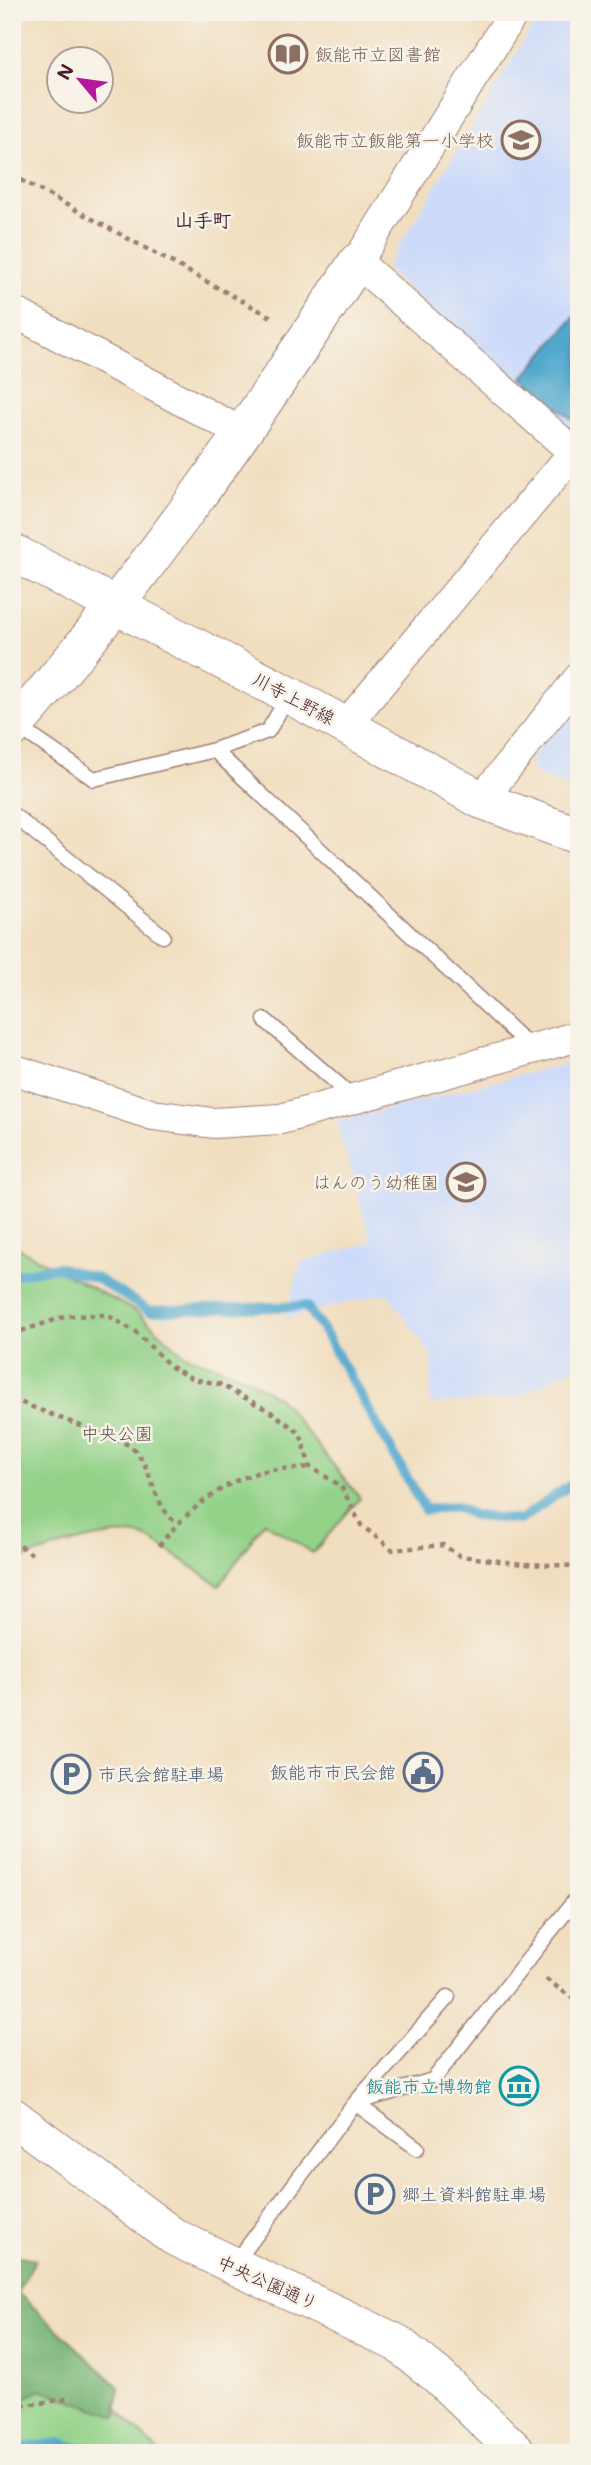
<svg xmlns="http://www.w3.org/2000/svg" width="591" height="2465" font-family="Mali,'Klee One',sans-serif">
<rect width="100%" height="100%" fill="#f7f3e8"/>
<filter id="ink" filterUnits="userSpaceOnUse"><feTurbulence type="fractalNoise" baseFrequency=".0143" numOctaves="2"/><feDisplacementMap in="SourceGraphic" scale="14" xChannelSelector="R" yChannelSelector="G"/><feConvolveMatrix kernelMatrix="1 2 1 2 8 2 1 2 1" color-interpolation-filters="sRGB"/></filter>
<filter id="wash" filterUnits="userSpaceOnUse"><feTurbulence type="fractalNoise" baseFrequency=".00686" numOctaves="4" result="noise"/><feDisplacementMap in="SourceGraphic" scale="28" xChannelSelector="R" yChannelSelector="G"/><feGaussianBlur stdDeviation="1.57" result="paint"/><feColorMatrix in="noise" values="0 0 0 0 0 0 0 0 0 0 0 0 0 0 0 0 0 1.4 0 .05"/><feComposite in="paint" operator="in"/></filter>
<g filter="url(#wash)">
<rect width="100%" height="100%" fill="#f1debf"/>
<path fill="#cddbfa" d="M541,12H579V449L386,268Z
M579,697V791L536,775L530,760Z
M579,1060V1365L514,1399L430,1404L432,1356L387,1293L285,1318L301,1262L372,1242L336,1122Z"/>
<path fill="#93d288" stroke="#6e785a" stroke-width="2" d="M12,1245L137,1312L185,1355L243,1376L280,1399L360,1498L313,1553L264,1522L219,1586C196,1570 172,1551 147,1538C121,1525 38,1551 12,1564Z
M12,2349L93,2385L160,2453H12Z"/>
<path fill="#76b474" stroke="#606a50" stroke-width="2" d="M12,2255L36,2259L17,2292L119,2387L116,2416L40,2389L12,2406Z"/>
<path fill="#51a8ce" stroke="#4e647c" stroke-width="2" d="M579,311V425L523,378Z"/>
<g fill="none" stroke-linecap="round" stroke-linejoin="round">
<path stroke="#51a8ce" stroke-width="10" d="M12,1275L57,1267L96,1278L149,1311L306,1306L325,1333L425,1510L455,1506L475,1516L520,1520L579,1479
M12,2449L61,2443L95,2453"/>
</g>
</g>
<g filter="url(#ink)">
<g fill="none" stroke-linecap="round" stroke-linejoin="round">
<defs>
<path id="service" d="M17,726L94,779L214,750L268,731L289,695
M214,750L530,1047
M12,814L163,936
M265,1020L354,1098
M417,2148L355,2103L448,1997
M233,2266L355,2103L433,2080L579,1895"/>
<path id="minor" d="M514,12L357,262L579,457
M12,311L241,432
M345,726L574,452
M481,800L579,678
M12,1069L153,1115L213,1123L281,1119L579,1036"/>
<path id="tertiary" d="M12,552L289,695L481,800L579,836
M12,729C140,585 252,423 357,262
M12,2116L174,2237L397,2343L437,2375L518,2453"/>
</defs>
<use href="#service" stroke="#9e7e75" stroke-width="17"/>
<use href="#minor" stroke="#9e7e75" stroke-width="32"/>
<use href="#tertiary" stroke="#9e7e75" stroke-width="39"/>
<path stroke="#9e7e75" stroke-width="4.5" stroke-dasharray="5 5" stroke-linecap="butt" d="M12,175L275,319
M12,1334L67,1316L107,1315L136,1332L171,1367L193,1379L219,1384L271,1412L300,1433L310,1467L341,1486L361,1525L393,1550L443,1545L460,1556L523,1564L579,1566
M12,1399L129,1445C156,1467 148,1499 176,1523
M12,1540L32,1554
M159,1546C182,1515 222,1482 260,1472C276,1468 294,1469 310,1467
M546,1979L579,2003
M12,2407L67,2399
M12,2427L21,2453"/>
<use href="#service" stroke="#fff" stroke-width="14"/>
<use href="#minor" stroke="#fff" stroke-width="30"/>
<use href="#tertiary" stroke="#fff" stroke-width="37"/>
</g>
</g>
<defs>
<symbol id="library-ring" viewBox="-11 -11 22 22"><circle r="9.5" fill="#f7f3e8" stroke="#8d6e63" stroke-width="1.5"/><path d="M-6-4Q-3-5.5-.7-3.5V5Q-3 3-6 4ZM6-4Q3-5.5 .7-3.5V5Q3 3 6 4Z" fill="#8d6e63"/></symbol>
<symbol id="school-ring" viewBox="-11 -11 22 22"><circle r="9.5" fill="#f7f3e8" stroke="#8d6e63" stroke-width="1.5"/><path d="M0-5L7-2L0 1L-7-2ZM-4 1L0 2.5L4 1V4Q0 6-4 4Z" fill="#8d6e63"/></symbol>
<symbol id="civic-ring" viewBox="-11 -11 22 22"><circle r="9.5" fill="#f7f3e8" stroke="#5c6f8a" stroke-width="1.5"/><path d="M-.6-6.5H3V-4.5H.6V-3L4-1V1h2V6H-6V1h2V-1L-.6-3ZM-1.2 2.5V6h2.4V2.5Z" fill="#5c6f8a"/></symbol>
<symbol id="parking-ring" viewBox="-11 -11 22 22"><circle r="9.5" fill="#f7f3e8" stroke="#5c6f8a" stroke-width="1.5"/><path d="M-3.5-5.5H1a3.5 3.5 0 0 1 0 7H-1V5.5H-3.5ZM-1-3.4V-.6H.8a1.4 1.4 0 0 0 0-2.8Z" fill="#5c6f8a"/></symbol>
<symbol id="museum-ring" viewBox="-11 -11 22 22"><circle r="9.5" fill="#f7f3e8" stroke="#0f9aa8" stroke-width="1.5"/><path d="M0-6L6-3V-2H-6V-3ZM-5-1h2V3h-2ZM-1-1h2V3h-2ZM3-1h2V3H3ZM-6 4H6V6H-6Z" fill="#0f9aa8"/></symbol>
</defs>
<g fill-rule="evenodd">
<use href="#library-ring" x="266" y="32" width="44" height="44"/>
<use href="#school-ring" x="499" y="118" width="44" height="44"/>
<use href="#school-ring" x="444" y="1160" width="44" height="44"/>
<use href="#civic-ring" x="401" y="1750" width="44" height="44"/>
<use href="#parking-ring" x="49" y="1752" width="44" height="44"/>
<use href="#museum-ring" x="497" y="2064" width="44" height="44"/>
<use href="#parking-ring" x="353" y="2172" width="44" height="44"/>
</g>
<g text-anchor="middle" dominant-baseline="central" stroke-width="5" stroke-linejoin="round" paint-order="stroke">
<g font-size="18" fill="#785e54" stroke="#f7f3e8" text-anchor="end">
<text x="315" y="54" text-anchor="start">飯能市立図書館</text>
<text x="494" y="140">飯能市立飯能第一小学校</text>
<text x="439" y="1182">はんのう幼稚園</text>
</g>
<g font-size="18" fill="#4a1f2b" stroke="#f7f3e8">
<text transform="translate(294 698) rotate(28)">川寺上野線</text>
<text transform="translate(268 2282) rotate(24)">中央公園通り</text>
</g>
<g font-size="18" fill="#605547" stroke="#f7f3e8">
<text x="117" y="1433">中央公園</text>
</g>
<g font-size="18" fill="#4e5e75" stroke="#f7f3e8" text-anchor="start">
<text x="396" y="1772" text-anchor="end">飯能市市民会館</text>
<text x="98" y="1774">市民会館駐車場</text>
<text x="402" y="2194">郷土資料館駐車場</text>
</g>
<g font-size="18" fill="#0d838f" stroke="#f7f3e8" text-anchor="end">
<text x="492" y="2086">飯能市立博物館</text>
</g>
<g font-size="19" font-weight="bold" fill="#4a1f2b" stroke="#f7f3e8">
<text x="203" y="219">山手町</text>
</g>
</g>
<rect width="591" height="2465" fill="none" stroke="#f7f3e8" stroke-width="42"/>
<g transform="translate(80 80) rotate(299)"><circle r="33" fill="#f7f3e8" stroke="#b29e9c" stroke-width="2"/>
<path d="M0-5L12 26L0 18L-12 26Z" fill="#b5179e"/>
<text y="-10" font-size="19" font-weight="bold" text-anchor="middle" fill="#4a1f2b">N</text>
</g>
</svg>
